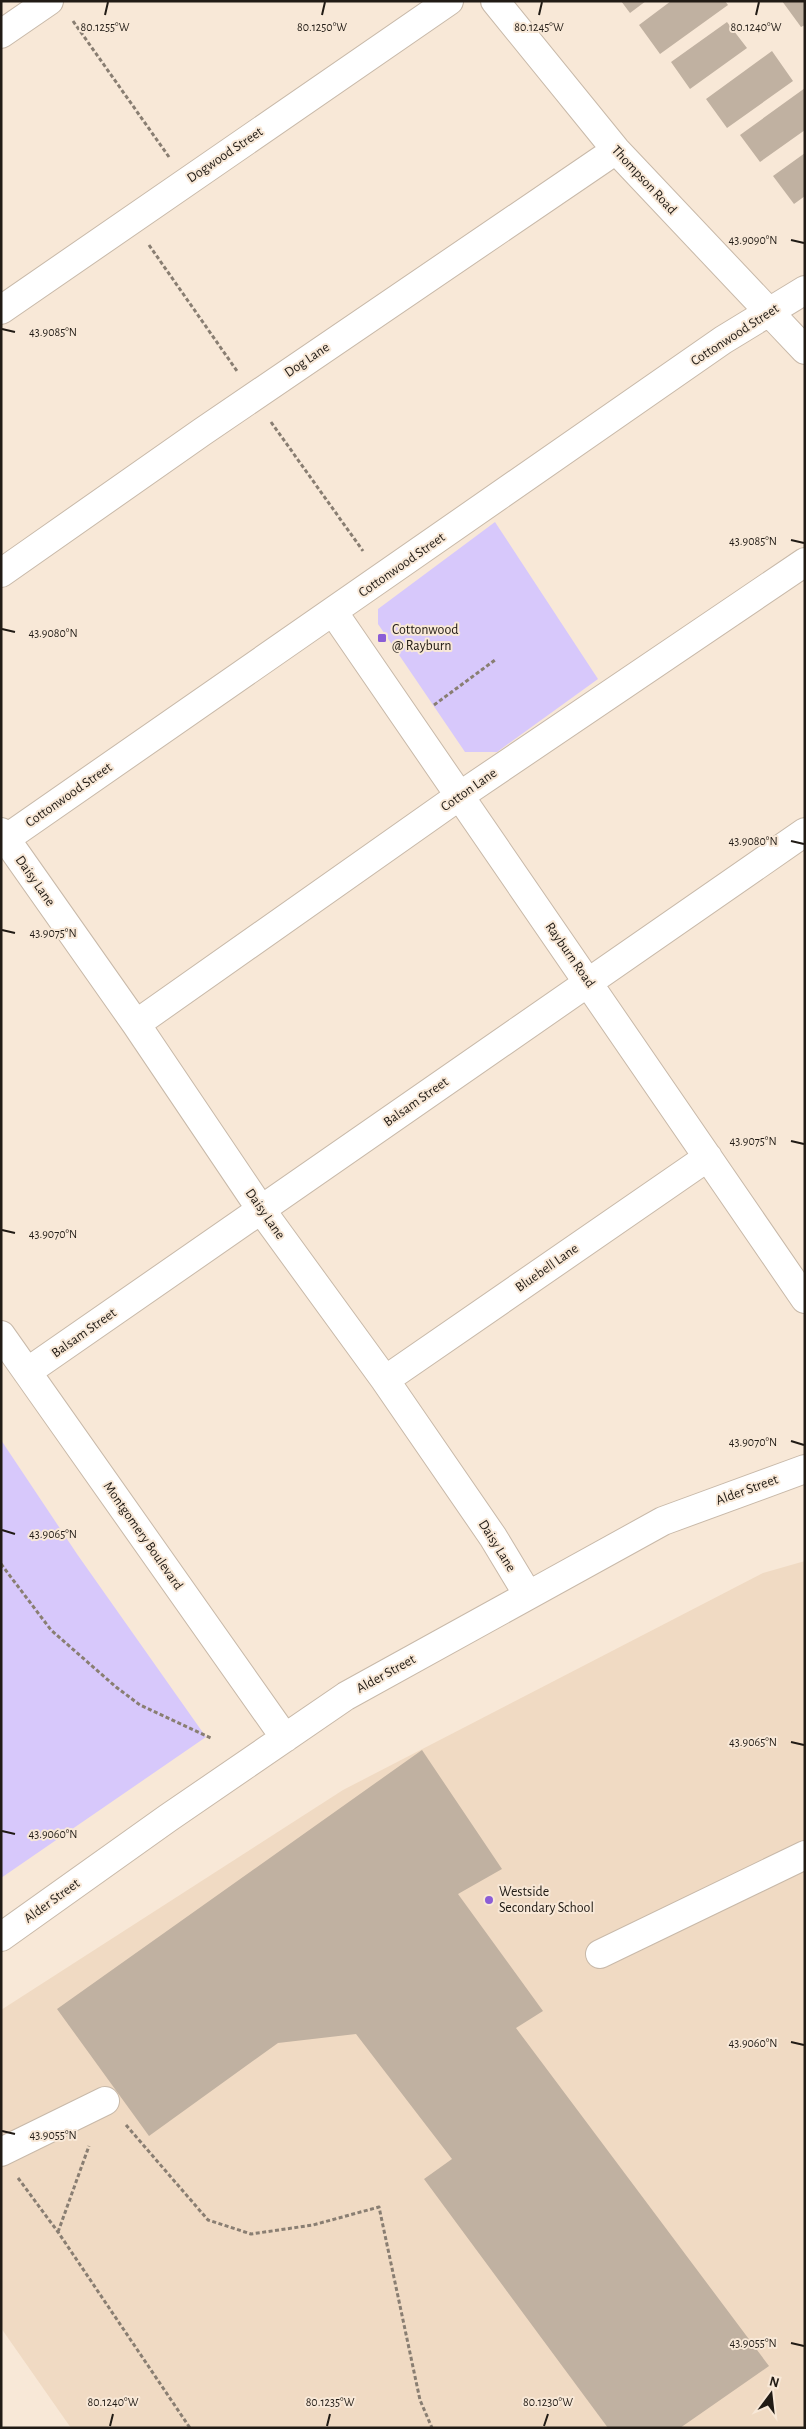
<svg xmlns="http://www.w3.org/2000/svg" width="806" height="2429" font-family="'Alegreya Sans',sans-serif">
<rect width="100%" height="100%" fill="#f8e8d7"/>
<path fill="#f0dac3" d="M805,1561V2428H71L1,2328V2010L343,1790L763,1573Z"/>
<path fill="#d7c8fb" d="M495,522L598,679L497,752H465L378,624V609Z
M1,1440L77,1554L206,1737L1,1878Z"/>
<path fill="#c0b1a1" d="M621,1H646L630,13Z
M671,1H725L728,5L660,54L639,25Z
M782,1H805V25L801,27Z
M727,22L747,48L690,89L671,62Z
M772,51L793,81L727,128L706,99Z
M805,88V130L760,162L740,135Z
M805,153V196L794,204L773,176Z
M422,1750L502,1869L458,1894L543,2011L516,2028L769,2366L680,2428H608L424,2179L452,2159L356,2034L278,2043L149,2136L57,2009Z"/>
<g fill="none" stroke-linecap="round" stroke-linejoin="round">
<defs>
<path id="minor" d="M495,1L616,150L805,350
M1,34L49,1
M1,310L449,1
M1,573L202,432L616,150
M334,613L805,1299
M1,832L136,1024L262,1211L385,1380L493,1537L528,1595
M1,842L723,340L805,290
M136,1024L458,797L805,562
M1,1335L285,1738
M27,1372L805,832
M385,1380L708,1157
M1,1937L168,1818L346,1696L663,1521L805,1469
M600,1954L805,1855
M1,2152L105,2101"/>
</defs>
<use href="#minor" stroke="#c8b9a9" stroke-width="30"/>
<path stroke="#897e72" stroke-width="3" stroke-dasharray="4 2.5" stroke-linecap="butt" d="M73,21L169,157
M149,245L237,371
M271,422L363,551
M434,705L495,660
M1,1564L51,1630L116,1687L140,1705L211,1738
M126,2125L208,2220L251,2234L313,2225L379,2207L420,2400L432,2428
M18,2178L58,2232L190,2428
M58,2232L89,2146"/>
<use href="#minor" stroke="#fff" stroke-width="28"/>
</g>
<path fill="none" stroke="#211b15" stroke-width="2" d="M105,15L108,2M322,15L325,2M539,15L542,2M756,15L759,2M791,240L804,243M2,329L15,332M791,540L804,543M2,629L15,632M791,841L804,844M2,930L15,933M791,1141L804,1144M2,1230L15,1233M791,1441L804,1445M2,1530L15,1534M791,1742L804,1745M2,1831L15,1834M791,2042L804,2045M2,2131L15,2134M791,2343L804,2346M110,2426L113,2414M327,2426L330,2414M544,2426L548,2414"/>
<g fill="#8b5dd6" stroke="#f8e8d7" stroke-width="2">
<rect x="377" y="633" width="10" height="10" rx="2.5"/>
<circle cx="489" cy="1900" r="5"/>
</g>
<g text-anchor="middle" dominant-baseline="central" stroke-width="4" stroke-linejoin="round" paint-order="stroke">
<g font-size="14" fill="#211b15" stroke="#f8e8d7">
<text transform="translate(225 155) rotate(-34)">Dogwood Street</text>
<text transform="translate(644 180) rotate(47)">Thompson Road</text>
<text transform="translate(735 335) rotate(-33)">Cottonwood Street</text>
<text transform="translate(307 360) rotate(-34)">Dog Lane</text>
<text transform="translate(402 565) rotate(-35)">Cottonwood Street</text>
<text transform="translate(469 790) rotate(-35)">Cotton Lane</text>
<text transform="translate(69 795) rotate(-35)">Cottonwood Street</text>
<text transform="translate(35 881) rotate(55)">Daisy Lane</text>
<text transform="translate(570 955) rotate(55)">Rayburn Road</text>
<text transform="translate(416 1102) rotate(-35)">Balsam Street</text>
<text transform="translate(265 1214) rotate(55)">Daisy Lane</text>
<text transform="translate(547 1268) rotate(-35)">Bluebell Lane</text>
<text transform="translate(84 1333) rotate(-35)">Balsam Street</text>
<text transform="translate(747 1490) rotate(-20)">Alder Street</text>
<text transform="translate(143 1536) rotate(55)">Montgomery Boulevard</text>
<text transform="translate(497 1546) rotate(58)">Daisy Lane</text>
<text transform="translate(386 1674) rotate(-29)">Alder Street</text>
<text transform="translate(52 1901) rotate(-36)">Alder Street</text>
</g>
<g font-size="14" fill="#211b15" stroke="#f8e8d7" text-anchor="start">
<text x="392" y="630">Cottonwood<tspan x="392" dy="16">@ Rayburn</tspan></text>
<text x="499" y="1892">Westside<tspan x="499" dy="16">Secondary School</tspan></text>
</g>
</g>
<g font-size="12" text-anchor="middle" fill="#211b15" stroke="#f8e8d7" stroke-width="4" stroke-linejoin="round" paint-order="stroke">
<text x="105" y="31">80.1255°W</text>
<text x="322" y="31">80.1250°W</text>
<text x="539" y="31">80.1245°W</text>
<text x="756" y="31">80.1240°W</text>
<text x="753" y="244">43.9090°N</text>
<text x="53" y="336">43.9085°N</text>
<text x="753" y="545">43.9085°N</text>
<text x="53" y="637">43.9080°N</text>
<text x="753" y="845">43.9080°N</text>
<text x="53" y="937">43.9075°N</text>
<text x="753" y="1145">43.9075°N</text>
<text x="53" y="1238">43.9070°N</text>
<text x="753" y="1446">43.9070°N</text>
<text x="53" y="1538">43.9065°N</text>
<text x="753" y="1746">43.9065°N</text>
<text x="53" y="1838">43.9060°N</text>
<text x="753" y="2047">43.9060°N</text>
<text x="53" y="2139">43.9055°N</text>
<text x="753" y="2347">43.9055°N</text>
<text x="113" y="2406">80.1240°W</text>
<text x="330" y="2406">80.1235°W</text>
<text x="548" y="2406">80.1230°W</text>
</g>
<rect width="806" height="2429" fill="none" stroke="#211b15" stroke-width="5"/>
<g transform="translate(771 2394) rotate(15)" stroke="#f8e8d7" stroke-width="4" paint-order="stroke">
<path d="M0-4L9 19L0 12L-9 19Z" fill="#211b15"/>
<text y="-8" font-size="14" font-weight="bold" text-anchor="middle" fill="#211b15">N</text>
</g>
</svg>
